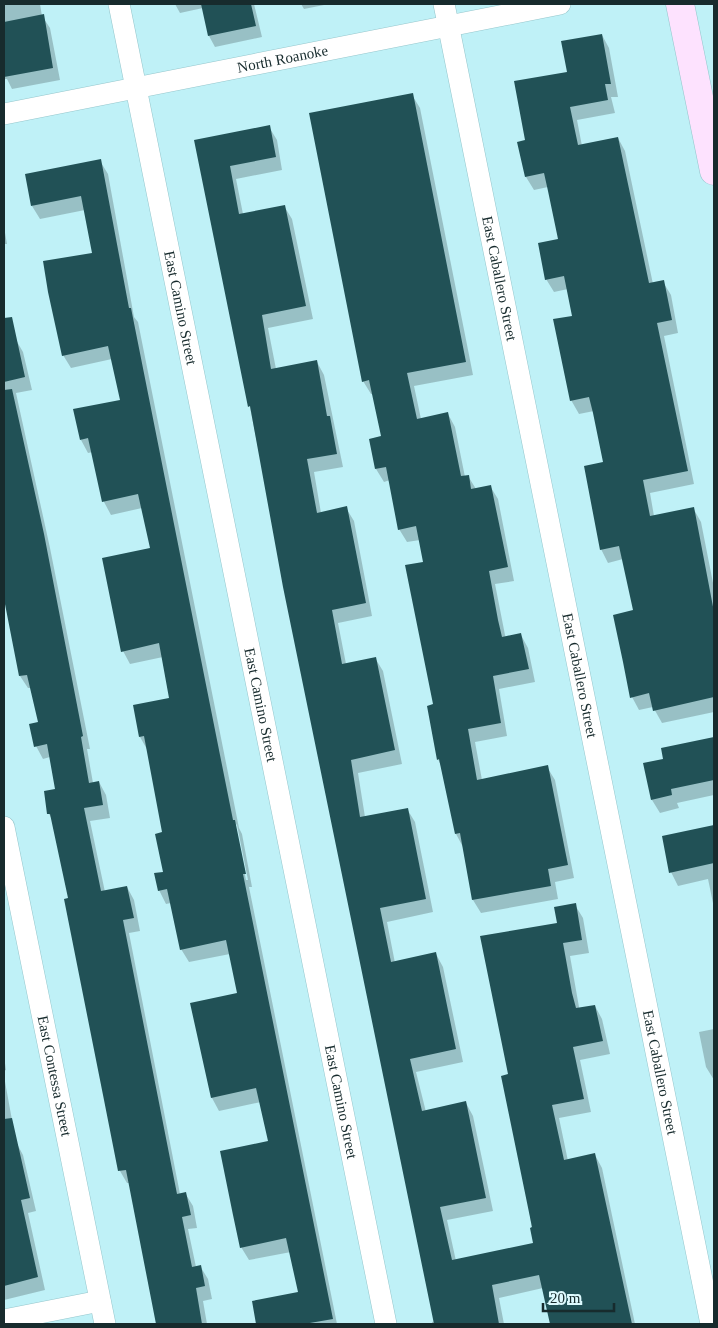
<svg xmlns="http://www.w3.org/2000/svg" width="718" height="1328" font-family="'Times New Roman',serif">
<rect width="100%" height="100%" fill="#bff1f7"/>
<path fill="#0003" fill-rule="evenodd" d="M4,4H40L42,16L50,28L60,80L12,89L7,79H4Z
M175,4H254L262,37L215,47L209,36L203,8L180,13Z
M301,4H329L304,9Z
M602,35L609,48L618,97H611L615,113L577,120L582,146L618,138L625,151L653,284L663,282L671,295L678,333L664,336L694,484L650,493L654,516L693,508L701,522L714,588V712L662,723L653,707L639,710L632,697L634,611L623,559L608,563L601,549L604,463L594,411L579,414L571,400L574,317L568,289L554,292L546,279L559,240L548,187L534,190L526,177L519,143L527,141L568,73Z
M412,95L420,108L473,375L414,386L421,419L448,414L455,427L465,477L468,476L476,489L490,486L498,499L514,581L495,584L505,635L506,638L521,635L528,648L535,682L499,689L507,736L475,742L482,780L547,767L555,780L574,878L555,882L558,899L481,913L473,900L463,847L456,834L441,766L438,759L425,563L420,540L407,542L399,529L390,480L384,482L376,469L382,437L373,394H371L363,381Z
M269,127L277,140L282,170L236,179L243,214L284,206L292,219L313,319L268,328L276,369L317,362L324,375L343,467L314,472L321,513L346,508L354,521L372,616L338,623L346,664L375,658L383,671L402,764L358,773L365,817L407,809L415,822L433,912L387,922L395,963L436,954L443,967L463,1062L416,1072L426,1112L466,1103L473,1116L493,1211L447,1220L456,1261L534,1244L510,1075L558,924L575,905L583,918L589,953L570,956L579,1007V1009L595,1006L602,1019L610,1054L580,1060L591,1112L559,1118L568,1161L595,1155L602,1168L635,1324H551L543,1288L499,1298L504,1324H432V1322L435,1321L196,141Z
M100,161L108,174L134,317L138,322L239,828L242,834L252,887H249L337,1324H258L254,1302L299,1293L291,1252L249,1260L241,1247L269,1142L261,1102L219,1111L212,1098L192,1004L239,994L230,954L189,962L181,949L171,903L166,904L159,890L164,873V833L148,751L140,737L134,706L170,699L163,657L130,664L123,651L151,549L142,508L111,515L104,502L93,452L88,453L81,440L121,401L112,359L71,368L63,355L94,254L85,210L40,219L32,206ZM234,822L237,825L248,880H246Z
M4,227L7,244H4Z
M4,330L6,342L16,340L23,352L32,390L16,393L50,548L90,749H87L93,783L99,782L106,795L110,818L90,821L105,892L127,887L134,900L140,931L129,933L180,1194L185,1193L193,1206L197,1228L188,1229L196,1267L200,1266L208,1279L212,1299L203,1301L207,1324H161L155,1315L130,1183H127L120,1171L69,899L52,819L49,814L56,790L50,757L43,759L36,746L39,723L31,688H28L20,676L4,591Z
M714,738V795L677,803L679,808L660,813L652,800L665,760L662,749Z
M714,827V908L708,879L678,886L671,872L663,837Z
M714,1029V1080L706,1067L699,1032Z
M4,1056L6,1070L4,1071Z
M4,1076L16,1142L23,1155L36,1211L28,1213L45,1290L4,1300Z"/>
<path fill="#215156" d="M201,4H251L256,26L208,36Z
M44,14L53,68L4,77V22Z
M602,34L611,84H605L608,100L570,107L578,145L618,137L649,283L664,280L672,320L657,323L688,471L643,480L650,516L694,507L714,612V697L653,711L649,693L630,698L623,662L613,615L633,610L619,546L600,550L584,466L603,462L593,413L589,397L570,401L553,319L572,316L564,276L545,280L538,243L558,239L548,191L544,173L525,177L517,142L525,140L514,81L567,72L561,41Z
M413,93L466,362L407,373L417,419L448,412L461,476L469,475L471,489L491,485L508,567L489,571L498,620L502,637L521,633L529,669L493,676L501,723L468,729L477,780L548,765L568,865L548,869L551,886L472,900L460,833L455,834L439,759L437,760L427,706L433,704L405,565L423,562L416,526L398,530L386,467L375,469L369,439L381,436L369,380L362,382L309,113Z
M270,125L276,157L230,166L239,214L285,205L306,306L262,315L271,369L317,360L327,416H330L337,454L307,459L317,513L347,506L366,603L332,610L342,664L376,657L395,750L351,760L360,817L408,808L426,899L380,908L391,962L436,952L456,1049L410,1059L422,1111L466,1101L486,1198L440,1207L452,1260L533,1243L530,1228L532,1227L501,1076L508,1074L480,936L557,923L554,907L576,903L582,940L563,943L572,993L576,1008L595,1005L603,1041L573,1047L584,1099L552,1105L564,1160L595,1153L632,1324H550L539,1275L492,1285L499,1324H434L283,587L250,406L248,407L194,140Z
M101,159L129,308H131L220,755L233,820H235L246,874H243L333,1319L304,1324H256L252,1301L298,1292L286,1238L240,1248L233,1215L220,1151L268,1141L256,1088L211,1098L190,1003L237,993L226,940L180,950L167,889L158,891L154,873L163,872L155,834L162,832L144,736L139,737L133,705L169,698L159,643L121,652L102,558L150,548L138,494L102,502L88,438L80,440L73,409L120,400L108,346L62,356L48,292L43,261L92,253L81,196L31,206L25,174Z
M12,317L25,377L4,382V318Z
M12,389L44,534L83,736L81,737L89,783L99,781L103,805L84,808L101,891L127,886L134,918L123,920L177,1194L186,1192L191,1215L182,1217L192,1267L201,1265L205,1286L196,1288L202,1324H156L126,1170L118,1171L104,1100L64,899L68,898L50,814H47L44,791L55,789L47,744L34,747L29,724L38,722L27,675L19,676L4,599V390Z
M714,737V780L671,789L672,795L651,800L643,763L663,759L661,748Z
M714,825V863L669,873L662,836Z
M12,1118L30,1198L21,1200L38,1277L4,1286V1119Z"/>
<g fill="none" stroke-linecap="round" stroke-linejoin="round">
<defs>
<g id="street">
<path id="s1" d="M119,4L386,1324"/>
<path id="s2" d="M444,4L711,1324"/>
<path id="s3" d="M4,114L560,4"/>
<path id="s4" d="M4,827L105,1324"/>
<path d="M4,1320L100,1301"/>
</g>
<path id="secondary" d="M680,4L714,171"/>
</defs>
<use href="#street" stroke="#95c6cc" stroke-width="22"/>
<use href="#secondary" stroke="#95c6cc" stroke-width="29"/>
<use href="#street" stroke="#fff" stroke-width="21"/>
<use href="#secondary" stroke="#fde2fe" stroke-width="28"/>
</g>
<g text-anchor="middle" dominant-baseline="central" stroke-width="5" stroke-linejoin="round" paint-order="stroke">
<g font-size="15" fill="#172b2d" stroke="#ddfafe">
<text stroke="none"><textPath href="#s3" startOffset="284">North Roanoke</textPath></text>
<text stroke="none"><textPath href="#s2" startOffset="280">East Caballero Street</textPath></text>
<text stroke="none"><textPath href="#s1" startOffset="310">East Camino Street</textPath></text>
<text stroke="none"><textPath href="#s2" startOffset="685">East Caballero Street</textPath></text>
<text stroke="none"><textPath href="#s1" startOffset="715">East Camino Street</textPath></text>
<text stroke="none"><textPath href="#s2" startOffset="1090">East Caballero Street</textPath></text>
<text stroke="none"><textPath href="#s4" startOffset="254">East Contessa Street</textPath></text>
<text stroke="none"><textPath href="#s1" startOffset="1120">East Camino Street</textPath></text>
</g>
</g>
<rect width="718" height="1328" fill="none" stroke="#172b2d" stroke-width="10"/>
<path d="M543 1303v8h71v-8" fill="none" stroke="#172b2d" stroke-width="2.5"/>
<text x="550" y="1303" font-size="15" fill="#172b2d" stroke="#ddfafe" stroke-width="4" paint-order="stroke">20 m</text>
</svg>
